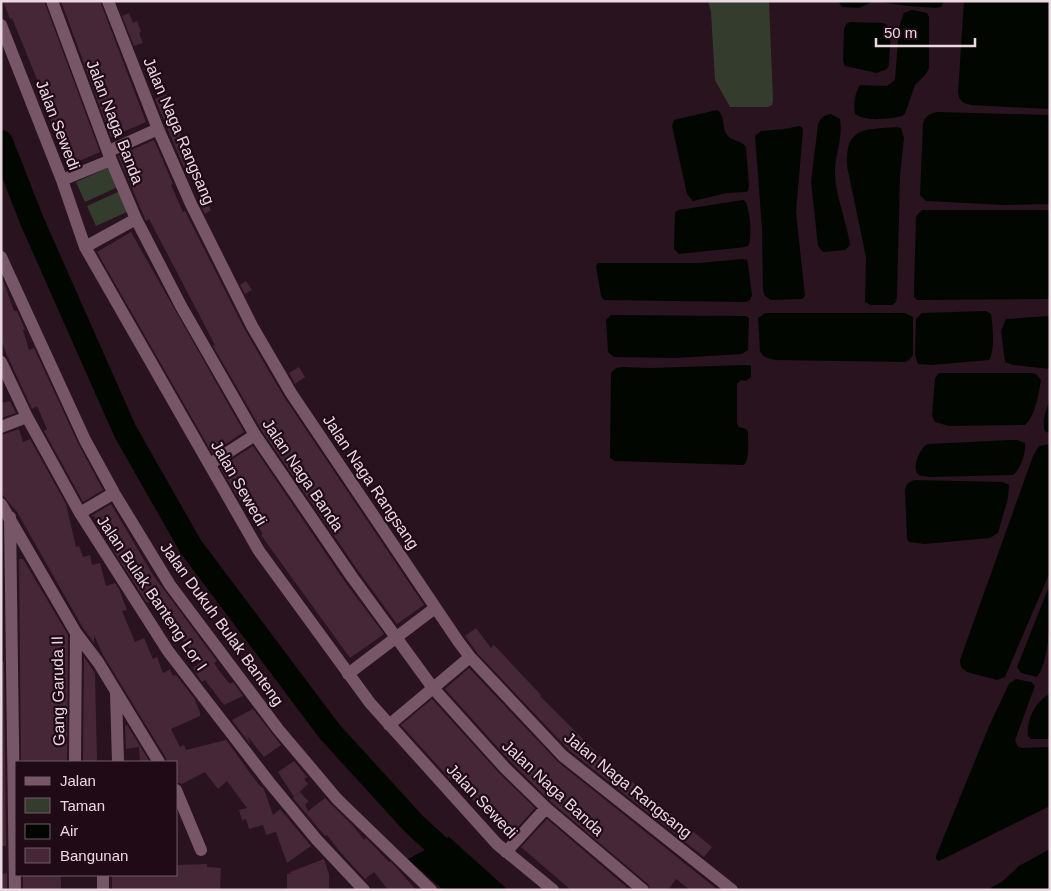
<svg xmlns="http://www.w3.org/2000/svg" width="1051" height="891" font-family="Arial,sans-serif">
<rect width="100%" height="100%" fill="#29131f"/>
<path fill="#343d2d" d="M708,1H769L773,101L772,105L768,107H730L715,80L711,12Z
M110,167L118,187L85,202L76,182Z
M120,191L129,211L96,226L87,206Z"/>
<path fill="#010700" d="M838,1H944L941,7L936,8L907,6L874,1L859,8L842,7Z
M964,1H1050V109L971,105C963,103 960,102 958,93Z
M912,10L927,13L929,17V68L926,74L915,85L905,114L902,116C889,119 866,122 855,114C853,106 855,92 860,85L887,86L895,80L899,27L904,13Z
M850,22L884,23L891,29L889,65L887,69L877,73L845,66L843,61L844,29L846,24Z
M717,110C726,115 721,129 728,136C734,142 741,140 746,147L749,186L748,191L745,192L727,193L693,201L687,194L672,126L674,120Z
M937,112L1050,115V204L1005,205L926,201L920,195L923,124C925,116 929,114 937,112Z
M831,114L840,119C843,137 836,152 835,169C834,194 847,221 850,245L845,250L823,252L818,246L811,182L818,125C820,118 824,115 831,114Z
M799,126L802,127L803,130L796,212L805,296L802,299L771,300L765,296L763,290L762,229L755,136L761,131L785,129Z
M896,127L901,128L904,138L900,176L897,296L896,302L892,305H871L865,302L866,257L847,166C845,126 865,130 896,127Z
M743,200L746,202C750,214 752,231 749,245L746,247L679,254L674,249L675,212L679,210Z
M922,210H1050V299L917,300L914,297V290L916,217L918,214Z
M743,259L747,260L748,264L752,295L750,300L746,302L604,300L601,296L596,266L598,263H699Z
M986,311L991,314C993,325 995,352 989,360L932,365L918,364L915,355L916,319L922,313Z
M765,313H905L913,317V355L909,360L905,362L775,360C768,358 763,358 760,351L758,318Z
M611,315L746,316L749,318L748,350L742,354L675,358L614,357L608,352L606,320Z
M1050,316V369L1013,365L1005,362L1001,331L1006,319Z
M745,365H750L751,367V377L746,381L741,380L737,384V423L739,427L746,429L748,432C748,441 750,458 744,465L615,461L610,458L611,373L616,368L622,367L651,368Z
M939,373H1031L1036,374L1041,380C1039,393 1035,417 1025,425L949,426L935,422L932,416L935,378Z
M1050,399V434L1045,431C1041,420 1047,409 1050,399Z
M1011,440H1017L1025,443C1026,452 1021,469 1013,475L929,477C926,476 920,477 917,473C912,466 921,446 928,444Z
M1050,444V572L1005,677L997,680L967,672L961,667L960,660L1033,456L1039,446Z
M915,480L1003,482L1009,485L1008,498L998,533L990,538L925,544L909,542L907,539L905,491C906,484 908,482 915,480Z
M1050,584C1050,609 1051,660 1037,677L1021,673L1017,667Z
M1016,679L1031,682L1035,686L1015,740L1018,747L1023,748L1050,747V806L939,861L936,859V856L990,724L1009,684Z
M1050,694V739H1031L1028,736C1026,721 1035,701 1050,694Z
M449,837L508,890H443L408,859Z
M1050,849V890H987L1003,881L1019,866Z"/>
<g fill="none" stroke-linecap="round" stroke-linejoin="round">
<path stroke="#010700" stroke-width="24" d="M1,142L32,221L125,431L191,547L330,732L414,824L486,890"/>
</g>
<path fill="#452737" d="M3,1H44L100,152L70,165L42,100L45,99L12,18L10,19Z
M61,1H100L146,122L111,137Z
M129,13L133,23L137,21L141,32L139,33L143,43L134,46L122,16Z
M167,94L175,112L171,114L183,141L181,142L184,153L195,173L188,177L155,99Z
M154,140L173,184L171,185L183,212L185,211L245,330L284,397L424,605L397,624L359,572L262,431L213,346L215,345L149,219L146,221L118,156Z
M206,200L211,210L205,214L200,203Z
M131,232L244,432L212,453L97,252Z
M1,280H3L14,311H17L23,325L25,330H23L29,350L34,348L78,443L103,490L83,502L44,431L47,429L37,406L32,409L6,353L1,339Z
M246,281L252,290L245,294L240,285Z
M299,367L305,377L295,384L289,373Z
M10,401L16,413L1,418V403Z
M19,429L23,442L30,439L66,504L76,547L79,546L83,557L90,555L92,565L100,563L106,586L115,583L119,589L127,610L122,611L135,642L144,638L153,659L157,657L163,673L170,669L173,676L176,675L194,698L200,712V716L171,729L180,747L184,745L186,750L226,740L259,785L264,789L273,815L280,809L311,846L287,863L276,832L266,835L263,825L249,829L246,819L242,820L239,810L247,808L227,781L218,789L205,772L182,784L176,782V762H167L166,758L103,655L94,635V643L83,628L17,512L1,493V435Z
M253,446L345,582L384,634L350,658L261,535L263,534L234,491L220,467Z
M111,504L153,575L217,661L214,663L220,672L230,684L233,682L243,696L224,705L205,680L202,682L193,668L200,663L152,600L147,603L113,550L94,516H91Z
M19,559H23L68,635L67,762H21Z
M476,628L491,648L494,645L541,695L540,696L599,755L712,847L704,857L569,750L478,654L465,636Z
M84,657L95,673L97,762H83Z
M1,662H4L6,846H1Z
M469,668L558,762L718,890H690L676,879L668,890H651L648,884L551,802L511,762L445,689Z
M432,699L499,773L535,808L509,837L452,779L451,780L401,725Z
M253,709L281,745L264,757L248,737L250,744L244,736L246,734L244,736L232,720Z
M127,725L150,762H140L139,747L126,749L125,726Z
M294,761L307,777L304,779L308,784L294,797L278,772Z
M300,792L309,802L305,804L308,811L325,798L354,827L364,840L366,838L389,862L390,861L396,867L416,890H388L374,872L365,879L341,853L327,835L325,836L293,798Z
M547,819L630,890H571L521,847Z
M324,859L329,874V890H287V874H291L290,872Z
M207,864V867L221,868L220,890H112V875H176V865Z
M7,873V890H1V874Z
M23,875H61V890H23Z"/>
<g fill="none" stroke-linecap="round" stroke-linejoin="round">
<path stroke="#775667" stroke-width="12" d="M52,1L111,160L136,219L181,306L255,435L352,577L433,688L505,768L546,808L643,890
M108,1L158,129L191,204L252,326L291,393L458,641L470,657L563,756L732,890
M1,25L62,180L85,247L259,551L370,703L497,844L553,890
M109,151L158,129
M62,180L111,160
M85,247L136,219
M1,257L85,440L114,493L170,585L278,729L337,799L431,890
M1,362L27,417L80,513L168,651L269,782L317,840L364,890
M1,427L27,417
M210,464L255,435
M1,504L76,633L98,662L159,762
M80,513L114,493
M10,517L15,890
M348,674L435,608
M116,693L118,762
M389,725L470,657
M75,762L76,633
M176,790L201,850
M506,852L546,808
M103,890V875"/>
</g>
<g text-anchor="middle" dominant-baseline="central" stroke-width="4.5" stroke-linejoin="round" paint-order="stroke">
<g font-size="16" fill="#ead9e1" stroke="#1f0a16">
<text transform="translate(115 122) rotate(69)">Jalan Naga Banda</text>
<text transform="translate(58 125) rotate(69)">Jalan Sewedi</text>
<text transform="translate(179 131) rotate(67)">Jalan Naga Rangsang</text>
<text transform="translate(303 475) rotate(56)">Jalan Naga Banda</text>
<text transform="translate(371 482) rotate(56)">Jalan Naga Rangsang</text>
<text transform="translate(239 483) rotate(60)">Jalan Sewedi</text>
<text transform="translate(152 593) rotate(56)">Jalan Bulak Banteng Lor I</text>
<text transform="translate(222 624) rotate(54)">Jalan Dukuh Bulak Banteng</text>
<text transform="translate(58 691) rotate(-91)">Gang Garuda II</text>
<text transform="translate(628 785) rotate(39)">Jalan Naga Rangsang</text>
<text transform="translate(553 788) rotate(43)">Jalan Naga Banda</text>
<text transform="translate(482 801) rotate(47)">Jalan Sewedi</text>
</g>
</g>
<rect width="1051" height="891" fill="none" stroke="#ead9e1" stroke-width="5"/>
<rect x="15" y="761" width="162" height="115" fill="#1f0a16" stroke="#705d67"/>
<rect x="25" y="777" width="25" height="8" fill="#775667" stroke="#705d67"/>
<text x="60" y="786" font-size="15" fill="#ead9e1">Jalan</text>
<rect x="25" y="798" width="25" height="15" fill="#343d2d" stroke="#705d67"/>
<text x="60" y="811" font-size="15" fill="#ead9e1">Taman</text>
<rect x="25" y="824" width="25" height="15" fill="#010700" stroke="#705d67"/>
<text x="60" y="836" font-size="15" fill="#ead9e1">Air</text>
<rect x="25" y="848" width="25" height="15" fill="#452737" stroke="#705d67"/>
<text x="60" y="861" font-size="15" fill="#ead9e1">Bangunan</text>
<path d="M876 38v8h99v-8" fill="none" stroke="#ead9e1" stroke-width="2.5"/>
<text x="884" y="38" font-size="15" fill="#ead9e1" stroke="#1f0a16" stroke-width="4" paint-order="stroke">50 m</text>
</svg>
